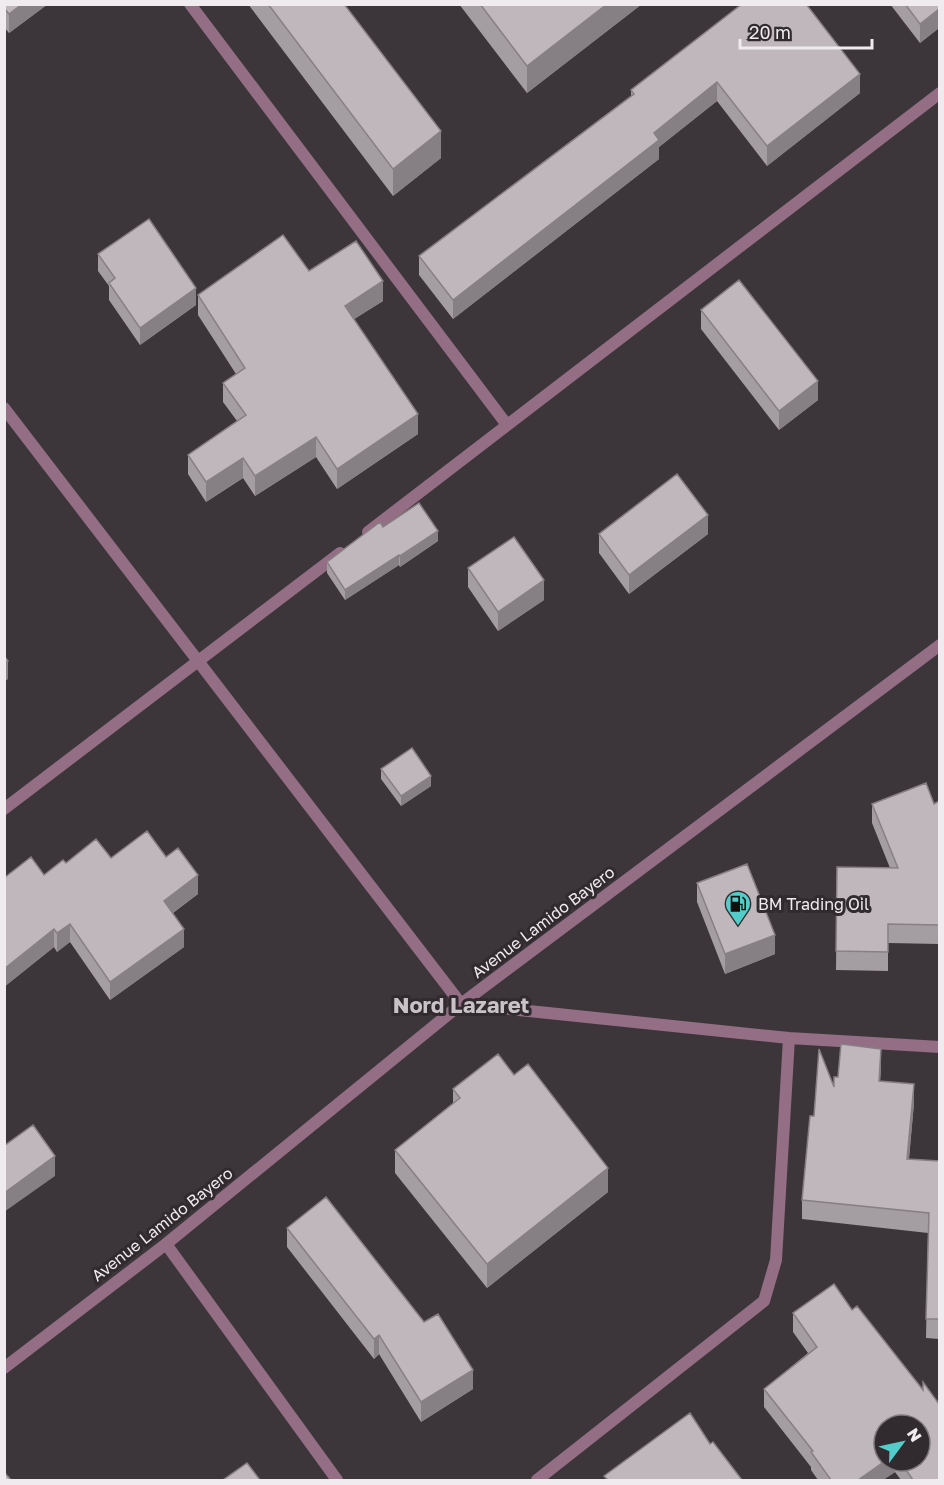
<svg xmlns="http://www.w3.org/2000/svg" width="944" height="1485" font-family="'Golos Text',sans-serif">
<rect width="100%" height="100%" fill="#3c3539"/>
<g fill="none" stroke-linecap="round" stroke-linejoin="round">
<path stroke="#936e84" stroke-width="12" d="M190,4L507,425
M4,408L461,1004L789,1038L940,1047
M368,532L940,93
M4,809L340,553
M166,1244L337,1480
M537,1480L764,1301L776,1260L789,1038"/>
<path stroke="#936e84" stroke-width="12" d="M4,1368L166,1244L461,1004L940,645"/>
</g>
<path fill="#a49da2" fill-rule="evenodd" d="M4,4H48L9,33L4,27Z
M248,4H344L441,158L393,196Z
M459,4H642L527,93Z
M742,4L860,93L767,166L717,101L659,147V159L453,319L419,275V256L631,96V90Z
M890,4H939V28L920,43Z
M98,254L196,305L140,345L109,300V286L98,271Z
M309,271L383,301L354,319L418,434L337,489L316,457L255,496L243,478L206,502L188,474V455L237,421L223,402V383L236,374L198,315V295Z
M701,310L818,400L779,430L701,329Z
M383,527L438,541L400,567L399,565L345,600L327,573V562Z
M599,534H708L629,594L599,553Z
M468,568L544,600L498,631L468,587Z
M381,769L431,786L401,806L381,779Z
M939,801V944L888,943V971L836,970L837,867L890,868L872,823V804H934Z
M166,857L198,894L173,913L184,947L110,1000L70,942L57,952L54,947L4,987V878L44,875L66,863L111,858Z
M697,883L775,954L725,974L697,902Z
M881,1068L880,1081L914,1103L909,1159L939,1161V1339L926,1338L928,1233L802,1219V1200L814,1116L834,1087L838,1077Z
M514,1075L608,1192L487,1288L395,1173V1150L453,1103V1089Z
M287,1228L424,1322L473,1389L421,1422L379,1354L374,1359L287,1247Z
M834,1284L852,1310L857,1306L923,1390V1382L939,1404V1480H901L895,1472L883,1480H818L811,1470V1467L764,1407V1389L808,1353L793,1332V1313ZM884,1425H920V1461H884Z"/>
<path fill="#868084" d="M22,4H48L9,33V14Z
M607,4H642L527,93V66Z
M939,9V28L920,43V24Z
M860,74V93L767,166V146Z
M717,82V101L659,147V159L453,319V300L654,133Z
M441,131V158L393,196V169Z
M383,281V301L345,325V306Z
M196,288V305L140,345V328Z
M818,381V400L779,430V411Z
M418,414V434L337,489V469Z
M316,437V457L255,496V476Z
M243,458V478L206,502V482Z
M708,515V534L629,594V575Z
M438,531V541L400,567V556Z
M399,555V565L345,600V590Z
M544,580V600L498,631V612Z
M8,661V679L4,682V663Z
M431,776V786L401,806V796Z
M198,875V894L164,919V901Z
M70,924V942L57,952V933Z
M54,929V947L4,987V969Z
M184,929V947L110,1000V982Z
M775,935V954L725,974V954Z
M881,1049V1068L879,1100V1081Z
M914,1084V1103L907,1178V1159Z
M55,1156V1176L4,1212V1193Z
M608,1168V1192L487,1288V1264Z
M379,1335V1354L374,1359V1339Z
M473,1370V1389L421,1422V1402Z
M885,1461H895V1472L883,1480H858Z"/>
<path fill="#bfb7bc" stroke="#868084" stroke-width="1.5" d="M4,4H22L9,14L4,8Z
M268,4H344L441,131L393,169Z
M480,4H607L527,66Z
M742,4H806L860,74L767,146L717,82L654,133L659,140L453,300L419,256L634,94L631,90Z
M905,4H939V9L920,24Z
M149,219L196,288L140,328L109,283L115,278L98,254Z
M283,235L309,271L356,241L383,281L345,306L418,414L337,469L316,437L255,476L243,458L206,482L188,455L246,415L223,383L245,368L198,295Z
M739,280L818,381L779,411L701,310Z
M677,474L708,515L629,575L599,534Z
M419,503L438,531L400,556L399,555L345,590L327,562L380,522L383,527Z
M514,537L544,580L498,612L468,568Z
M4,656L8,661L4,663Z
M412,748L431,776L401,796L381,769Z
M926,783L934,804L939,801V925L888,924V952L836,951L837,867L898,868L872,804Z
M147,831L166,857L178,848L198,875L164,901L184,929L110,982L70,924L57,933L54,929L4,969V878L31,857L44,875L63,860L66,863L96,839L111,858Z
M747,864L775,935L725,954L697,883Z
M841,1044L881,1049L879,1081L914,1084L907,1159L939,1161V1319H926L929,1213L802,1200L810,1116H814L819,1049L834,1087V1077H838Z
M498,1054L514,1075L528,1064L608,1168L487,1264L395,1150L460,1098L453,1089Z
M33,1125L55,1156L4,1193V1146Z
M326,1197L424,1322L438,1314L473,1370L421,1402L379,1335L374,1339L287,1228Z
M834,1284L852,1310L857,1306L923,1390V1382L939,1404V1480H913L900,1461H920V1425H884V1461H885L858,1480H831L811,1452L813,1451L764,1389L817,1347L793,1313Z
M690,1413L710,1444L713,1442L742,1480H608L604,1476Z
M247,1463L260,1480H223Z
M4,1472L11,1480H4Z"/>
<defs>
<symbol id="fuel-pin" viewBox="-11 -11 22 30"><path d="M0 17L-7.5 6A9.5 9.5 0 1 1 7.5 6Z" fill="#53cdc9" stroke="#312b2f"/><path d="M-5.5-6h7V0h2V4h1.3V-2.5L3-4.5l.8-.8L6-3V5H2.5V1h-1V6h-7ZM-4.2-4.7v3.2H.2V-4.7Z" fill="#111"/></symbol>
</defs>
<g fill-rule="evenodd">
<use href="#fuel-pin" x="723" y="889" width="30" height="40"/>
</g>
<g text-anchor="middle" dominant-baseline="central" stroke-width="6" stroke-linejoin="round" paint-order="stroke">
<g font-size="16" fill="#efebee" stroke="#312b2f" text-anchor="start">
<text x="758" y="904">BM Trading Oil</text>
</g>
<g font-size="16" fill="#efebee" stroke="#312b2f">
<text transform="translate(543 922) rotate(-37)">Avenue Lamido Bayero</text>
<text transform="translate(162 1224) rotate(-38)">Avenue Lamido Bayero</text>
</g>
<g font-size="22" font-weight="bold" fill="#c9c2c6" stroke="#312b2f">
<text x="461" y="1004">Nord Lazaret</text>
</g>
</g>
<rect width="944" height="1485" fill="none" stroke="#efebee" stroke-width="12"/>
<g transform="translate(902 1443) rotate(57)"><circle r="28" fill="#312b2f" stroke="#7d787b" stroke-width="1.5"/>
<path d="M0-4.5L10 22L0 15L-10 22Z" fill="#53cdc9"/>
<text y="-9" font-size="16" font-weight="bold" text-anchor="middle" fill="#efebee">N</text>
</g>
<path d="M740 39v9h132v-9" fill="none" stroke="#efebee" stroke-width="3"/>
<text x="749" y="39" font-size="18" fill="#efebee" stroke="#312b2f" stroke-width="4.5" paint-order="stroke">20 m</text>
</svg>
